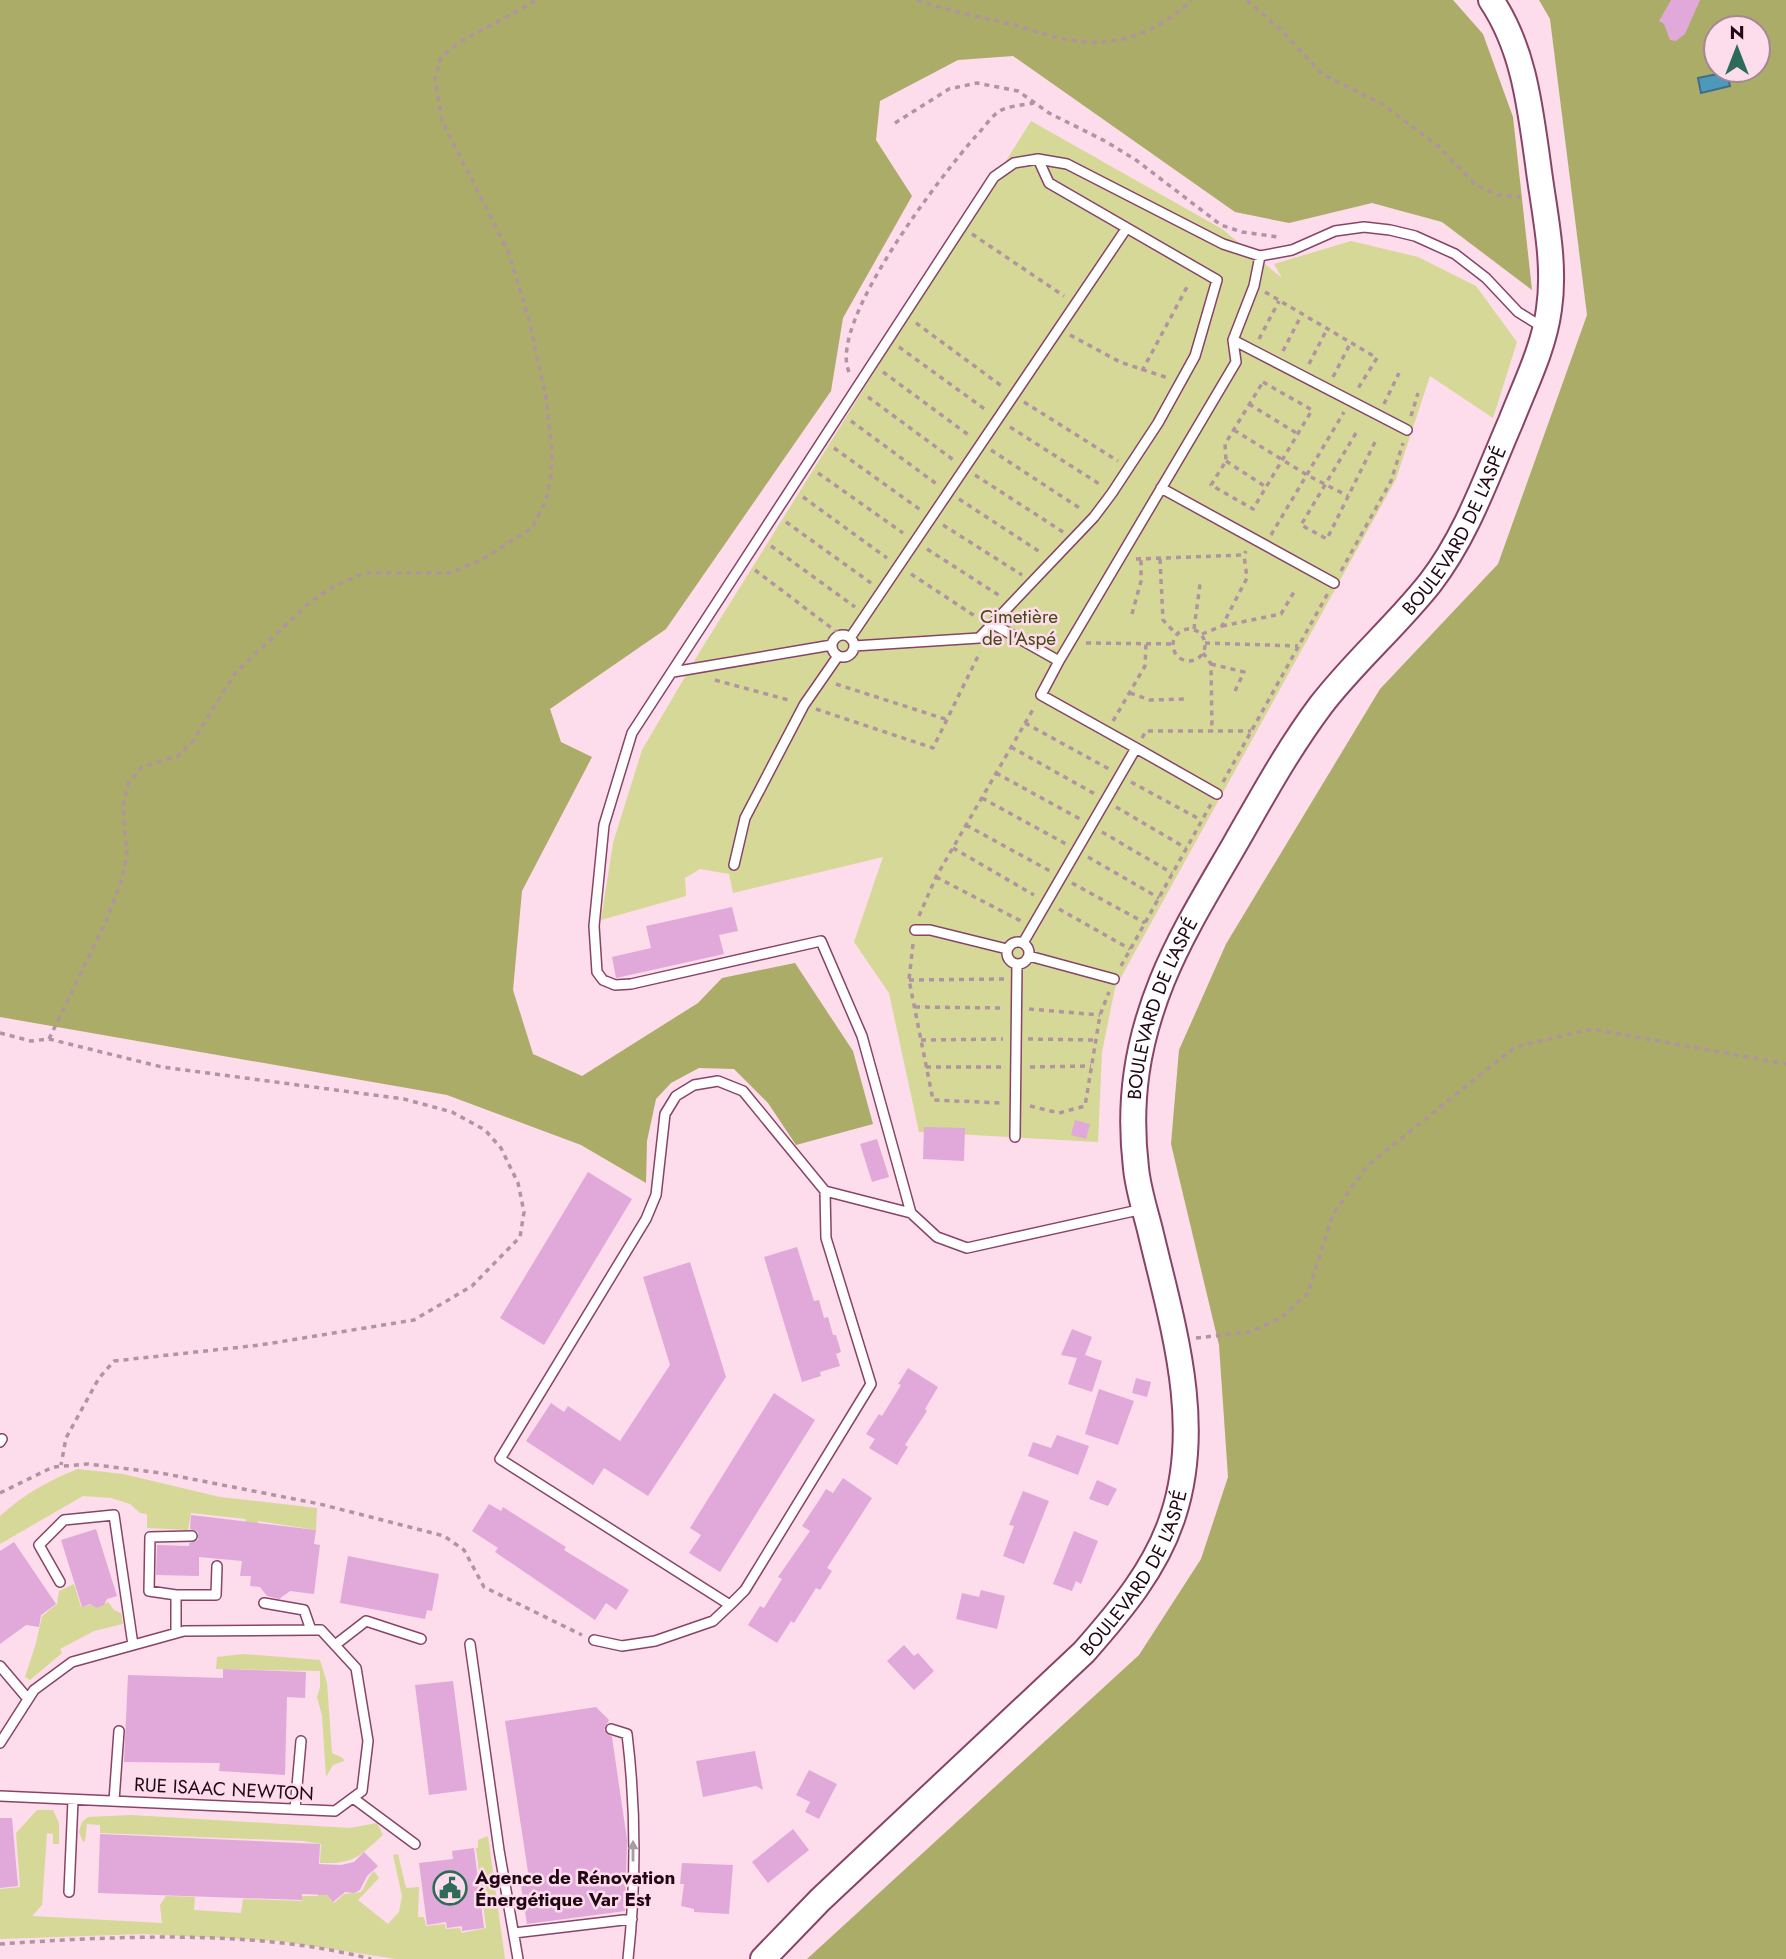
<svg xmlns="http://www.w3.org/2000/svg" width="1786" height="1959" font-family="Jost,sans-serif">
<rect width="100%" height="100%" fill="#fddceb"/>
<path fill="#d6d897" d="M1031,121L1222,229L1282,278L1274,264L1351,241L1418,257L1476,286L1517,342L1493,418L1430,376L1396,479L1115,988L1102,1052L1098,1142L919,1132L889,993L854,942L883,857L733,893L729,874L700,869L685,878L686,896L601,920L613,843L642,750L702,648Z
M78,1469L123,1474L220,1497L317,1508L316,1530L258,1521L254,1551L241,1549L246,1519L191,1513L188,1530L147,1528V1514L140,1513L130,1504L111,1498L83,1496L0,1544V1516C23,1495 49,1480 78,1469Z
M74,1584L81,1607L93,1604L97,1608L108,1602L114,1610L121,1613L123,1624L94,1631L60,1649L62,1653L30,1680L25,1677L36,1643L42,1616L57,1604L59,1591Z
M243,1654L320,1660L327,1683L332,1753L343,1758L344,1761L333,1765L326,1777L322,1716L317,1697L320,1687V1671L216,1669L217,1657Z
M37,1810H53L59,1823V1844H53V1834L47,1833L42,1905L32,1916L162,1923L160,1905L166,1896L195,1897L194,1910L241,1913L243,1899L302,1901V1896H318L319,1877L324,1892L334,1903L344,1894L361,1892C367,1884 367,1877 374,1871L379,1878L358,1900L388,1924L399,1912L402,1896L393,1855L398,1854L406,1888L419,1887L418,1917H424L426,1926L445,1924L446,1929L460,1928L462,1933L486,1928L476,1848H478V1840L488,1836L505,1959H396L279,1941L143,1934L0,1939V1889L20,1887L16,1833Z
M131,1815L350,1828L377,1823L383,1835C358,1857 355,1864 320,1863L321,1844L303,1841L100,1833V1825L87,1824L85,1841L83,1842L79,1832L82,1822L88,1817Z"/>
<path fill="#aaac67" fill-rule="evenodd" d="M0,0H1453L1483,34L1513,117L1532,290L1442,222L1372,203L1289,223L1235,212L1013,56L958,60L880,101L876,140L912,196L843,318L831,391L666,629L550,709L561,742L592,757L522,891L513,990L533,1054L582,1076L698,1003L722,978L795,963L853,1051L873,1124L796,1145L768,1103L734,1069L699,1068L671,1083L656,1099L647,1141L646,1183L581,1145L447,1095L0,1017Z
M1539,0H1786V1959H807L1139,1655L1201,1559L1228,1477L1219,1345L1171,1144L1179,1050L1226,944L1380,689L1498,564L1587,315L1550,19ZM1716,28H1758V70H1716Z"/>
<path fill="#4d99bc" stroke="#406d8a" stroke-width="2" d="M1727,72L1730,86L1701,93L1698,78Z"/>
<path fill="#e0a9da" d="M1671,0H1700L1685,34L1676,41L1670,40L1664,24L1659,21Z
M732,907L738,931L719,935L724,954L616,978L612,957L651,948L646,926Z
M1075,1120L1090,1124L1086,1139L1071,1135Z
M924,1127L965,1128L964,1161L923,1159Z
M877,1139L889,1177L872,1182L860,1144Z
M588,1172L632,1199L544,1345L500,1318Z
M797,1247L814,1301L819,1300L824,1318L828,1317L833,1335H836L841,1352L836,1354L840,1366L820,1372L821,1376L802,1382L764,1257Z
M690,1262L726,1377L648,1496L604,1468L593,1485L526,1441L551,1403L564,1412L568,1406L620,1441L670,1365L643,1277Z
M1072,1329L1092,1337L1085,1355L1102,1361L1092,1392L1068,1384L1077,1358L1061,1355Z
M908,1368L938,1387L925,1409L927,1411L905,1445L908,1447L897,1465L869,1448L875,1439L866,1434L879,1414L882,1416L901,1385L898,1384Z
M1136,1378L1151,1382L1147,1397L1132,1393Z
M1099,1389L1134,1401L1118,1445L1085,1434Z
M774,1393L815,1420L720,1572L689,1553L701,1535L690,1528Z
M1057,1435L1089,1446L1078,1475L1028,1456L1033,1442L1051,1448Z
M843,1478L872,1498L827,1568L832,1571L820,1590L816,1588L794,1623L791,1621L777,1643L748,1625L760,1606L764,1608L782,1579L778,1577L810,1531L802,1526L818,1502L826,1489L833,1493Z
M1097,1480L1117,1489L1108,1506L1089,1499Z
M1023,1491L1049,1501L1024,1564L1003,1556L1014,1526L1009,1525Z
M489,1504L501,1511L503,1507L566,1547L564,1550L629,1590L616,1610L606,1603L595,1620L495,1552L498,1548L472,1531Z
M191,1515L316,1530L314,1544L320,1545L314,1594L290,1591L279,1599L267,1596L260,1587L250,1586L251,1576H240L242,1561L199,1557V1576L156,1575L157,1545L189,1546V1543L198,1540V1532L190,1529Z
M96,1529L117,1596L107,1599L104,1605L97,1608L90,1604L82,1607L61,1540Z
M1074,1531L1098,1541L1081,1584L1076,1581L1072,1591L1053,1584Z
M14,1542L56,1604L41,1615L39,1627L26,1625L0,1644V1551Z
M348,1556L439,1574L432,1611L427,1610L425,1619L340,1603Z
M981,1590L1005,1596L997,1629L956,1619L962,1593L979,1597Z
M904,1645L914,1656L918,1653L934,1671L914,1690L887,1661Z
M223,1669L306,1672L305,1698L287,1697L285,1775L219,1771L220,1763L124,1762L128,1675L223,1678Z
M453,1681L467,1790L429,1795L415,1685Z
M596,1707L609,1720L604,1730L612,1737L627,1840L625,1911L527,1924L521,1886L530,1885L505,1721Z
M755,1751L763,1790L756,1786L703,1797L696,1761Z
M809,1770L837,1784L819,1819L805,1812L810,1802L796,1795Z
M0,1818H12L18,1886L0,1888Z
M793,1829L809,1850L768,1883L752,1862Z
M100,1834L320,1844L319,1864L341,1865L354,1862L364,1852L378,1866L367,1876L360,1890L354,1893L345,1892L333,1902L327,1895L302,1894V1900L98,1893Z
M474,1848L484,1928L462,1931V1926L447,1928L446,1922L427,1925L419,1863L453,1859L452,1851Z
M682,1863L733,1865L729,1914L694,1912V1909L681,1906L684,1884H680Z"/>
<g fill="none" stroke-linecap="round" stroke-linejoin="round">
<defs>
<path id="lane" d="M1233,340L1407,430
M1161,488L1334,583
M993,624L1059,661L1041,695L1136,748L1023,943
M832 646a11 11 0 1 1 22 0a11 11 0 1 1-22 0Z
M850,638L1126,229
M854,646L979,638L1094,517L1112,493L1158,423L1195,356L1217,280L1049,183L1038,159
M1059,661L1236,362L1233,340L1254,286L1260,256
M673,672L832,645
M1136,748L1217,794
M734,865L745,818L804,705L838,656
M915,930H930L1007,949
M1007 953a11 11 0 1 1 22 0a11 11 0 1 1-22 0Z
M1029,956L1114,979
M1015,1137L1017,964
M1143,1209L967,1248L937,1237L911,1213L862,1036L821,941L631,984L615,985L603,980L597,972L594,926L604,825L632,733L994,177L1014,163L1038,159L1067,164L1223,244L1260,256L1292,250L1335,231L1364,227L1390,230L1415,236L1455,254L1486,278L1518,312L1544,328
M0,1442L2,1439
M60,1582L39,1545L64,1520L114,1515L133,1645
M176,1595L149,1591L150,1537L192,1536
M264,1603L304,1610L311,1630
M730,1605L745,1590L871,1384L826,1238L825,1191
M176,1633V1595H216L217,1566
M594,1640L622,1646L655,1641L713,1621L730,1605L500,1459L646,1219L656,1195L665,1114L676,1096L694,1085L718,1081L743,1091L825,1191L911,1213
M470,1644L499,1850L518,1959
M335,1645L366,1621L421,1639
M0,1666L28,1699
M611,1729L627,1734C636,1808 636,1885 628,1959
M0,1743L34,1690L72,1662L184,1631L311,1630H321L356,1668L368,1741L362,1791L335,1811L0,1796
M353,1798L415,1844
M114,1801L119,1731
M295,1809L301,1741
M69,1892L73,1800
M514,1933L632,1919"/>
<g id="secondary">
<path id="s1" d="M763,1959L820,1900L1084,1652C1120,1611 1156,1569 1173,1516C1204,1422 1172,1323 1150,1230C1145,1210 1138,1189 1136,1168C1128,1101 1137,1043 1162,981C1181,934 1209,889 1235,844C1262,797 1288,749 1321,705C1354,662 1396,626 1430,583C1467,535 1487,476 1511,421C1525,385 1544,348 1549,309C1556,261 1544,212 1538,164C1530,107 1524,49 1491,0"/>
</g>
</defs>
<use href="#lane" stroke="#874466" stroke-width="12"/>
<use href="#secondary" stroke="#874466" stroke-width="28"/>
<path stroke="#b293a1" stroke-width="3.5" stroke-dasharray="5 5" stroke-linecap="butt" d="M917,0C946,10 976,16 1006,23C1027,28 1047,36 1069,40C1116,49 1158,32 1192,0
M1247,0L1283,32L1322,74L1382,104L1438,146L1476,185L1498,195L1520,197
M895,123L949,89L977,83L1018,91L1049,113L1105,141L1136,160L1221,225L1242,232L1279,237
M972,234L1064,296
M1265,292L1377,358L1357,390
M916,323L1003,387
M1070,335L1120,362L1168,378
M1259,339L1279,301
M899,347L986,410
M1283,351L1302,314
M1309,364L1327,329
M1142,371L1187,287
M849,372C827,323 943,173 976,136C983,129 990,118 998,112C1006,106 1024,105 1034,103
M883,372L970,436
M1333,377L1350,344
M1263,382L1312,410L1253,509L1211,485L1226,461L1225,444Z
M868,397L955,461
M1024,402L1118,461
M1249,404L1298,434
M1384,404L1399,373
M1411,416L1418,393
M851,421L938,485
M1010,427L1101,485
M1234,430L1307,475L1348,496
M1356,433L1301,525L1327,539L1375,442
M834,448L922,511
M991,450L1081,509
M1226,461L1266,487
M818,473L903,533
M975,475L1063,532
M803,497L887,558
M959,499L1040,552
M786,522L871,583
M943,525L1022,575
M1271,535L1344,412
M771,546L855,607
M927,549L1000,596
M1136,559L1244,555L1246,551
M1160,559L1163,620L1176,634
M755,570L838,633
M1341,571L1391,481L1403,443
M911,574L978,618
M1132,614L1141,581V560
M1222,626L1281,614L1294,592
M1173 645a16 16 0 1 1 32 0a16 16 0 1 1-32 0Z
M1194,629L1200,584
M1202,634L1222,626L1247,578L1244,555
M1086,643L1173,644
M1205,643L1298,646
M1203,653L1211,664L1212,731
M1211,664L1244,672L1234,693
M715,680L792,701
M836,684L948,720
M1130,693L1150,700L1188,699
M816,709L933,748L980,652
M1113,721L1145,666L1146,643
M1025,723L1109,769
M1142,738L1146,731H1251
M1011,747L1095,794
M996,773L1080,819
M1131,782L1201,820
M1223,782L1328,593
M982,798L1066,844
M1116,807L1186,848
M966,825L1050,871
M1102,832L1172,873
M953,848L1034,895
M1088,857L1159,898
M936,877L1021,921
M1072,883L1145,923
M1059,909L1130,949
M919,916L936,877L1035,706
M913,944L909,980L933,1100L1002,1103
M1121,966L1211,804
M909,980L1005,979
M915,1007L1004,1008
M1029,1009L1100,1015
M0,1033L31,1041L49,1039L162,1067L404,1099L452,1112L485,1130L501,1148L518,1183L524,1212L520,1237L472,1286L414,1320L260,1345L114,1361L99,1378L66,1438L61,1465
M49,1039L106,921L121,882L127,856L123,806L128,784L142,767L178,756L193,741L235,673L310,602L336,585L365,573H450L483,559L532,528L546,501L551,475L552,450L546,398L529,320L508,251L442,121L435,79L441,57L460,42L537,0
M1028,1039L1096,1040
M921,1040L1003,1039
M926,1067H1001
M1030,1067L1091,1066
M1030,1106L1059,1113L1085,1106L1100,1015L1109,992
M1196,1338L1250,1332L1281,1318L1308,1293L1333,1214L1367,1166L1515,1047L1592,1029L1786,1064
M0,1493L53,1467L88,1464L161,1473L320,1504L444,1536L464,1550L484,1587L582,1635
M0,1944C118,1936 256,1929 371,1959"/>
<use href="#lane" stroke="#fff" stroke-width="9"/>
<use href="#secondary" stroke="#fff" stroke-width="24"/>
</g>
<defs><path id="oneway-solid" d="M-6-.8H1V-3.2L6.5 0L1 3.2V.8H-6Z" transform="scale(1.75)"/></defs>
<use fill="#a79ca1" href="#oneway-solid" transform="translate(633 1851) rotate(-90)"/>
<defs>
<symbol id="civic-ring" viewBox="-11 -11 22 22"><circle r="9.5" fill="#fddceb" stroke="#2d6b58" stroke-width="1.5"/><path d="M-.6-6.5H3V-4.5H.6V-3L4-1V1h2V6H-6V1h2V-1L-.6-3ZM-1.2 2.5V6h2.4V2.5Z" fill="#2d6b58"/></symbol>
</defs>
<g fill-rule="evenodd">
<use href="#civic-ring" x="431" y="1869" width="38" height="38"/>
</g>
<g text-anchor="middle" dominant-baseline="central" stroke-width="5" stroke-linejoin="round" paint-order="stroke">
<g font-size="19" fill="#220715" stroke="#fddceb">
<text stroke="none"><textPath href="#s1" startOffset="1694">BOULEVARD DE L'ASPÉ</textPath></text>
<text stroke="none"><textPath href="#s1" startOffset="1127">BOULEVARD DE L'ASPÉ</textPath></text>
<text stroke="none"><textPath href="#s1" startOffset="539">BOULEVARD DE L'ASPÉ</textPath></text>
<text transform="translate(224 1789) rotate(3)">RUE ISAAC NEWTON</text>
</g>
<g font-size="19" fill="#474813" stroke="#fddceb">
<text x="1019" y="616">Cimetière<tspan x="1019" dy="22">de l'Aspé</tspan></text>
</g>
<g font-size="19" font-weight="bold" fill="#220715" stroke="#fddceb" text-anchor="start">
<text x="475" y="1877">Agence de Rénovation<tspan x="475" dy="22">Énergétique Var Est</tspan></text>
</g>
</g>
<g transform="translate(1737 49)"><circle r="33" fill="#fddceb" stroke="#a58795" stroke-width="2"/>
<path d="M0-5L12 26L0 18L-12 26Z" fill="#2d6b58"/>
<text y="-10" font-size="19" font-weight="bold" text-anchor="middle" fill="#220715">N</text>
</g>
</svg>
